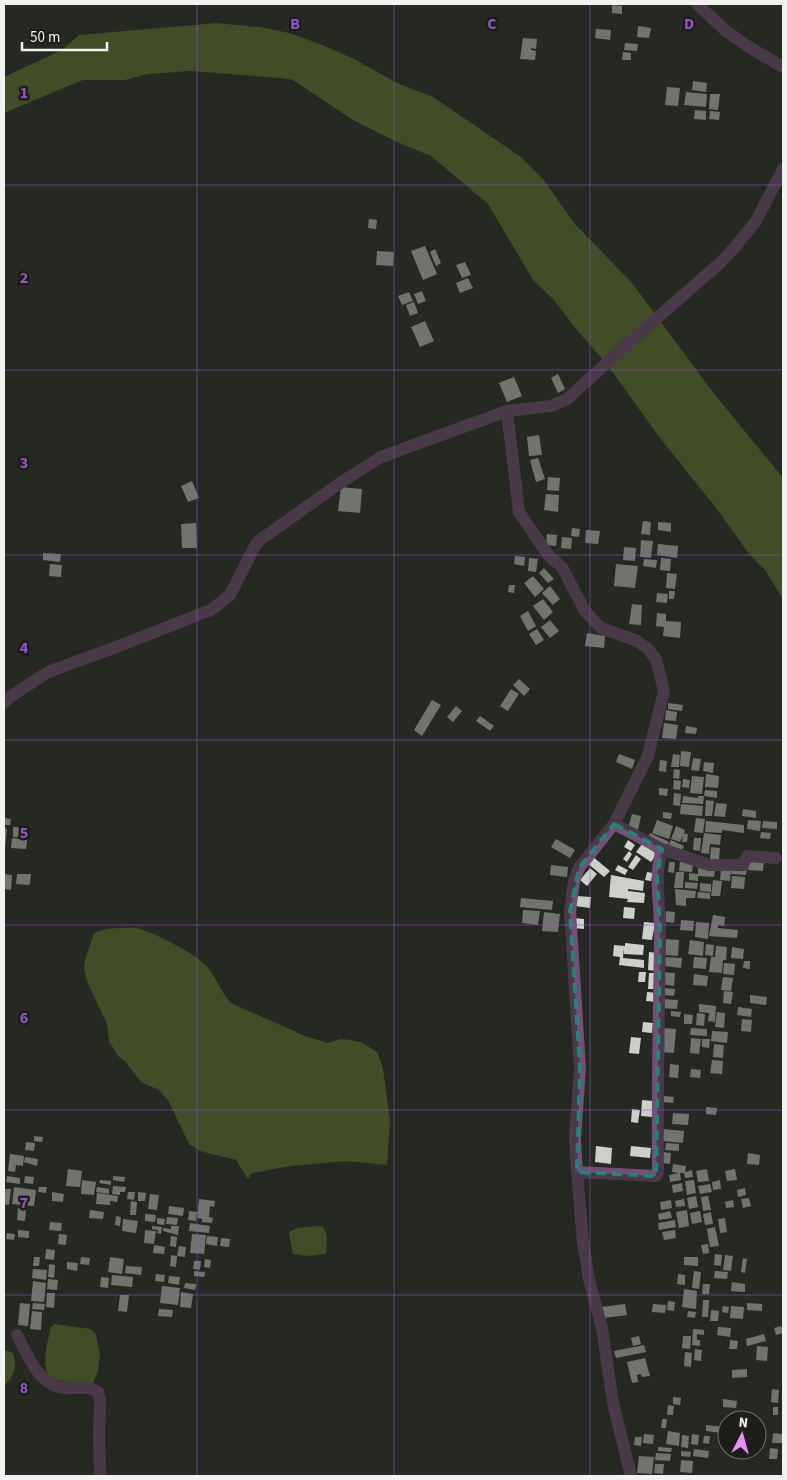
<svg xmlns="http://www.w3.org/2000/svg" width="787" height="1480" font-family="'Source Sans 3',sans-serif">
<rect width="100%" height="100%" fill="#262823"/>
<path fill="#627a2b" d="M217,23L265,28L289,33L320,44L356,60L397,83L433,97L521,157L543,179L574,223L632,283L712,391L783,478V599L765,570L749,554L720,513L660,438L606,363L577,330L553,299L533,280L488,204L431,156L399,143L353,120L293,80L281,78L191,71L147,74L125,80H83L4,113V77L62,50L79,35Z
M118,928C124,928 132,927 137,928C153,932 199,955 208,968C217,979 221,992 231,1003L305,1036L328,1043L340,1039L351,1040L363,1043L378,1053L383,1069L390,1119L387,1165L346,1161L291,1166L252,1173L248,1179L236,1160L200,1151L189,1144L168,1100L159,1090L141,1082L126,1062L118,1056L109,1041L107,1024L87,981L84,969L85,960L94,933L106,929Z
M318,1226L323,1227L327,1236L326,1253C315,1256 305,1257 293,1254L289,1232L297,1228Z
M55,1324L91,1329L96,1335L100,1355L98,1371L93,1383L83,1385L53,1379L47,1373L45,1364L46,1348L51,1327Z
M4,1350L13,1353C18,1369 14,1375 4,1386Z"/>
<path fill="#cdd0c9" d="M612,5L622,6V14L612,13Z
M638,26L651,28L649,38L637,37Z
M596,29L611,30L610,40L595,38Z
M523,38L537,39L536,49L531,48V50L536,51L535,60L520,59Z
M625,43L638,44L637,51L624,50Z
M623,52L631,53V60H622Z
M693,81L707,83L706,92L692,90Z
M667,87L680,88L678,106L665,105Z
M686,92L707,94L706,107L684,105Z
M710,94H720L718,110L709,109Z
M695,110L706,111V120L694,119Z
M710,111L720,112L719,120L709,119Z
M369,219L377,220L376,229L368,228Z
M425,246L437,274L423,280L411,251Z
M435,249L441,263L436,266L430,252Z
M377,251L394,252L393,266L376,265Z
M465,262L471,275L462,278L456,265Z
M468,278L473,288L460,293L456,283Z
M422,291L426,301L418,304L414,294Z
M409,292L413,301L402,305L398,296Z
M414,302L418,313L410,316L406,305Z
M425,321L434,341L420,347L411,327Z
M558,374L565,389L558,393L551,378Z
M514,377L522,396L507,402L499,383Z
M539,435L542,455L529,456L527,437Z
M538,458L545,479L536,482L530,460Z
M548,477L560,478L559,491L547,490Z
M192,481L199,498L188,502L181,486Z
M341,487L362,489L360,513L338,511Z
M546,494L559,495L558,512L544,510Z
M643,521L651,522L650,535L641,534Z
M658,522L671,523V532L658,530Z
M196,523L197,548H182L181,524Z
M572,528L580,529L579,537L571,536Z
M586,530L600,531L598,544L585,543Z
M547,534L557,535L556,546L546,545Z
M562,537L572,538L571,549L561,548Z
M641,540L653,541L651,558L640,557Z
M658,544L678,546L677,558L657,555Z
M624,547L636,548L635,561L623,560Z
M43,553L61,554L60,562L43,560Z
M515,556L525,557L524,566L514,564Z
M529,558L538,559L536,572L528,571Z
M661,558L671,559L670,571L660,570Z
M644,559L657,560L656,568L643,566Z
M50,564L62,565L61,577L49,576Z
M616,564L638,566L635,588L614,586Z
M544,568L554,579L548,583L539,573Z
M667,573L677,574L675,589L666,588Z
M533,576L544,589L535,597L524,583Z
M509,585H515L514,593L508,592Z
M550,586L560,599L553,605L542,593Z
M669,591H675L674,599H669Z
M657,593L668,594L667,603L656,602Z
M543,599L553,612L544,620L533,606Z
M632,604L642,605L641,625L629,624Z
M528,611L536,626L528,631L520,616Z
M657,613L666,614V621L681,622L680,638L663,636L664,627L656,626Z
M550,620L559,631L550,638L541,627Z
M537,629L544,640L536,645L529,634Z
M587,633L605,636L604,648L585,646Z
M519,679L530,689L524,696L513,685Z
M511,689L519,694L508,711L500,706Z
M432,700L441,705L422,736L414,730Z
M668,703L683,705L682,711L668,709Z
M456,706L462,711L453,722L447,717Z
M666,710L677,712L676,721L665,720Z
M480,716L494,726L490,731L476,721Z
M664,723L678,725L676,739L662,738Z
M686,726L697,728L696,734L685,733Z
M681,751L691,752L689,767L680,766Z
M619,754L635,760L632,769L616,762Z
M673,754L680,755L679,767H671Z
M693,758L701,759L699,771L691,770Z
M660,760L667,761L666,772L659,771Z
M704,762L714,763L713,773L703,771Z
M674,769L680,770L679,779L673,778Z
M706,774L719,776L718,788L705,787Z
M692,776L704,777L702,794L690,793Z
M683,779L690,780L689,788L682,787Z
M674,780L681,781L680,790L673,789Z
M659,788L668,789L667,796L659,795Z
M705,790L717,791V798L704,796Z
M674,793L681,794L680,806L673,805Z
M683,796L698,798V796H704L703,804L682,803Z
M706,800L714,801L712,816H705Z
M716,803L727,804L725,817L714,816Z
M681,804L703,806L702,816L680,814Z
M743,809L756,811V818L742,816Z
M663,812L672,813L671,819L663,818Z
M632,814L641,816L638,830L628,828Z
M4,818L11,819L10,825H4Z
M696,818L705,819L703,833L694,832Z
M657,820L673,826L669,839L652,833Z
M748,820L761,821L760,831L747,829Z
M706,821L744,825V833L722,830V833L705,832Z
M763,821L777,822V829L762,828Z
M676,826L685,830L684,834H688L687,842H682L683,836L680,842L671,839Z
M13,827L28,828L27,838L13,837Z
M4,828L7,829L5,849L4,848Z
M761,832L771,833L770,839L760,838Z
M650,833L669,842L666,849L647,840Z
M704,833L721,835L720,845L710,844L709,854L701,853Z
M12,838L27,840L26,849L11,848Z
M694,838H701L700,851L693,850Z
M556,839L575,850L570,858L551,847Z
M628,840L635,845L631,851L624,847Z
M671,840L684,846L681,852L668,846Z
M642,844L657,854L651,862L636,852Z
M711,847L720,848L719,860L710,859Z
M629,851L632,854L627,862L623,859Z
M636,855L641,859L633,870L628,867Z
M592,856L610,871L604,877L587,863Z
M749,859L764,861L763,871L748,870Z
M669,862H675L674,873L668,872Z
M680,862L693,864L692,872L679,871Z
M551,865L568,867L567,877L550,875Z
M618,865L628,870L625,875L615,870Z
M732,867L747,868L746,875L731,874Z
M590,868L597,874L587,886L580,880Z
M698,868L715,870L714,877L698,876V881L689,880V873L698,874Z
M721,868L731,869L730,881L720,880Z
M647,872L653,873L651,881L645,880Z
M676,872H684L683,888H674Z
M4,874L12,875L11,890L4,889Z
M17,874H31L30,884L28,885L16,884Z
M611,875L644,881L643,891L628,889V891L645,893L644,903L627,902L628,899L609,897Z
M732,876L745,877L744,889L731,888Z
M713,880L722,881L720,896H711Z
M685,882L698,883L697,889L685,888Z
M700,883L711,884V892L700,891Z
M675,889L696,891L695,898H686V906L676,905Z
M698,892L710,893V899L697,898Z
M576,896L591,897L590,908L575,906Z
M521,898L553,901L552,910L520,907Z
M624,907L635,908L634,919L623,918Z
M523,910L540,911L538,925L522,923Z
M666,911L675,912L674,923L665,922Z
M544,912L560,914L558,932L542,931Z
M713,915L725,917L724,926L718,925V928L738,930L737,938L709,936Z
M574,918L584,919V929L573,928Z
M681,920L694,921L693,931L680,930Z
M644,922L655,923L652,940L642,939Z
M696,922L709,923L708,939L695,937Z
M666,939L679,940L678,956L665,955Z
M690,940L704,942L703,956L688,954Z
M625,943L644,945L643,955L624,954V948L623,958L644,960V968L619,965L620,957L613,956L614,945L625,946Z
M706,944L714,945L713,956L705,955Z
M716,946L727,947L726,960H723L722,973L709,972L711,957H715Z
M732,947L744,949L743,959L731,958Z
M649,952L658,953L656,971L648,970Z
M665,957L682,958L681,968L664,966Z
M694,957L707,958L706,969L693,968Z
M744,961H750V969L743,968Z
M724,963L735,964L734,975L723,974Z
M639,972H646L645,982H638Z
M663,972L675,973L674,986L661,984Z
M649,973H658L657,989H648Z
M694,974L708,976L707,986L693,985Z
M723,977L733,978L731,991L721,990Z
M663,988L675,989L674,996L662,995Z
M724,991L733,992L731,1004L723,1003Z
M647,992L659,993L658,1002L646,1001Z
M750,995L767,997L766,1005L750,1003Z
M662,999L678,1000L677,1009L661,1008Z
M699,1004L716,1006L715,1022L708,1021L709,1013L699,1012Z
M738,1007L752,1009L751,1017L737,1015Z
M671,1011L681,1012L680,1017L671,1016Z
M717,1012L725,1013L724,1028L715,1027Z
M697,1013L705,1014L704,1026L696,1025Z
M684,1014L693,1015L692,1024H684Z
M742,1019L752,1020L751,1032L741,1031Z
M643,1022L653,1023L652,1033L642,1032Z
M664,1028L676,1029L674,1053L661,1052Z
M691,1028L707,1029V1036L690,1035Z
M712,1031L728,1032L727,1043L711,1041Z
M631,1037L641,1038L639,1054L629,1053Z
M691,1038L701,1039L699,1054L690,1053Z
M702,1039H710L709,1048L702,1047Z
M714,1044L724,1045L723,1058L713,1057Z
M712,1060L723,1061L722,1074L710,1073Z
M670,1064L679,1065L678,1078L669,1077Z
M691,1069L701,1070L700,1078L690,1077Z
M664,1096L674,1097L673,1103L663,1102Z
M642,1100L654,1101L652,1117L641,1116Z
M706,1107L717,1108L716,1115L706,1114Z
M632,1109L640,1110L638,1123L631,1122Z
M673,1113L689,1114L688,1125L672,1124Z
M663,1129L684,1131L683,1143L662,1141Z
M34,1136L43,1137L42,1142L34,1141Z
M26,1142L35,1143L34,1151L25,1150Z
M666,1143L679,1144V1151L665,1150Z
M596,1146L612,1148L611,1164L595,1162Z
M631,1146L651,1148L650,1158L630,1156Z
M663,1152L671,1153L670,1164L662,1163Z
M748,1153L760,1155L759,1165L747,1164Z
M10,1154L24,1156L23,1166L16,1165L15,1172L8,1171Z
M25,1157L38,1159L37,1166L24,1162Z
M673,1164L686,1166L685,1172L692,1170L693,1177L685,1178L684,1173H680L681,1180L670,1182L669,1175L679,1173L672,1172Z
M68,1169L82,1171L80,1187L66,1186Z
M707,1169L709,1181L698,1182L696,1171Z
M735,1169L737,1180L727,1181L725,1171Z
M7,1176L20,1178V1184L6,1182Z
M25,1176L34,1177L33,1184L24,1183Z
M113,1176L125,1177L124,1182L113,1180Z
M82,1180L96,1182L94,1195L81,1194Z
M100,1180L111,1181V1185L99,1183Z
M694,1180L696,1193L687,1195L685,1181Z
M720,1180L721,1189L713,1190L712,1182Z
M682,1183L683,1191L673,1193L672,1185Z
M710,1184L712,1192L700,1194L698,1186Z
M113,1186L126,1187L125,1192H120V1195L112,1194Z
M14,1187L36,1190L34,1206L12,1204Z
M39,1187H47L46,1193L38,1192Z
M97,1187L109,1189V1194L96,1192Z
M745,1188L746,1195L738,1197L737,1190Z
M4,1189H11L9,1205L4,1204Z
M52,1192L64,1194L63,1202L52,1201Z
M128,1192H135L134,1200L127,1199Z
M138,1192L146,1193L145,1201H138Z
M97,1193L118,1196L117,1202L110,1201V1205L96,1204Z
M150,1194L159,1195L157,1210L148,1209Z
M696,1196L698,1207L689,1209L687,1198Z
M708,1196L711,1210L703,1211L701,1197Z
M749,1198L751,1206L743,1208L741,1199Z
M199,1199L215,1201L214,1207L210,1206L209,1217L213,1218L212,1223L202,1222V1219L197,1218Z
M684,1199L685,1206L676,1207L675,1201Z
M671,1200L672,1208L661,1210L660,1202Z
M733,1200L734,1207L726,1208L725,1202Z
M131,1201L137,1202L136,1215H130Z
M169,1206L184,1208L183,1216L168,1214Z
M18,1208L26,1209L25,1221L17,1220Z
M90,1210L104,1212L103,1219L89,1218Z
M687,1210L689,1226L679,1228L676,1212Z
M189,1211L197,1212L196,1221L188,1220Z
M670,1211L672,1218L659,1220L658,1214Z
M700,1211L702,1222L692,1224L690,1213Z
M711,1212L713,1224L705,1225L703,1214Z
M145,1214L156,1215L155,1222L145,1221Z
M116,1216L121,1217L120,1226L115,1225Z
M167,1217L178,1218L177,1225L166,1224Z
M157,1218L165,1219L164,1225L157,1224Z
M725,1218L727,1232L720,1233L718,1219Z
M123,1219L138,1221L136,1233L122,1231Z
M675,1220L676,1227L659,1230L658,1223Z
M50,1222L62,1223L61,1231L49,1230Z
M190,1223L210,1226L209,1233L189,1231Z
M152,1226L162,1227L161,1234L157,1233L158,1230L152,1229Z
M171,1226H179L178,1235L163,1231V1228L171,1229Z
M715,1227L719,1246L710,1247L707,1229Z
M18,1230L29,1231V1238L18,1237Z
M145,1230L156,1231L154,1244L144,1243Z
M675,1230L676,1238L664,1240L662,1232Z
M7,1233L15,1234L14,1240L6,1239Z
M59,1234L67,1235L66,1245L58,1244Z
M192,1234L206,1235L204,1254L190,1253Z
M171,1236L177,1237L176,1247L170,1246Z
M207,1236L218,1237L217,1246L206,1244Z
M221,1238L230,1239L229,1247L220,1246Z
M708,1244L709,1253L703,1254L701,1245Z
M154,1245L165,1247L164,1254L153,1253Z
M179,1246L186,1247L185,1257L177,1256Z
M46,1249L55,1250L54,1260L45,1259Z
M715,1254L722,1255L721,1266L714,1265Z
M171,1255L177,1256L176,1267L170,1266Z
M725,1255L733,1256L731,1271L723,1270Z
M34,1257H40L39,1266H33Z
M81,1257L90,1258L89,1265L80,1264Z
M110,1257L124,1259L122,1274L108,1272Z
M684,1257H698V1266L684,1265Z
M743,1258L747,1259L745,1273L741,1272Z
M205,1259L211,1260L210,1268L204,1267Z
M194,1261H201L200,1270L193,1269Z
M67,1262L78,1263L77,1271L67,1269Z
M49,1264L55,1265L54,1278L48,1277Z
M126,1266L142,1267L141,1275L125,1273Z
M33,1269L47,1270L46,1280L32,1278Z
M194,1271L205,1272L204,1277L194,1276Z
M694,1271L701,1272L699,1289L692,1288Z
M715,1271L728,1272L727,1279L714,1278Z
M156,1274L165,1275L164,1282L155,1281Z
M678,1274L685,1275V1285L677,1284Z
M112,1275L133,1277L132,1287L111,1285Z
M169,1276L180,1277L179,1285L168,1283Z
M101,1277L109,1278L108,1288L100,1287Z
M48,1279L58,1280L57,1290L47,1289Z
M33,1281L46,1283L44,1302L31,1301Z
M732,1282L745,1284V1292L731,1291Z
M185,1283L196,1284L195,1290L184,1288Z
M703,1284H710L709,1294H702Z
M162,1286L180,1288L178,1305L160,1303Z
M684,1289L697,1291L696,1309L682,1307Z
M181,1292L193,1294L191,1308L180,1307Z
M47,1293H55L54,1308L46,1307Z
M120,1295H129L127,1312L118,1311Z
M703,1300H709L708,1317H702Z
M668,1301L675,1302L674,1311L667,1310Z
M20,1303L30,1304L28,1326L18,1325Z
M33,1303L45,1304L44,1310L32,1309Z
M747,1303L762,1304V1311L747,1310Z
M625,1304L627,1315L604,1318L602,1307Z
M653,1304L666,1305L665,1313L652,1312Z
M723,1306L729,1307L728,1313L722,1312Z
M731,1306L744,1307L743,1319L730,1318Z
M159,1309L173,1310L172,1317L158,1316Z
M711,1310L719,1311L718,1321H710Z
M32,1311L42,1312L41,1330L30,1329Z
M688,1311L696,1312L695,1318L687,1317Z
M781,1326L783,1333L776,1335L774,1328Z
M718,1327L731,1328L730,1337L717,1335Z
M693,1329L704,1330V1335L697,1334V1340H700V1346L692,1345Z
M764,1334L766,1341L747,1346L746,1339Z
M639,1336L641,1344L633,1346L631,1338Z
M683,1336H691L690,1349L682,1348Z
M730,1340L738,1341L737,1349H729Z
M644,1345L646,1352L616,1358L614,1351Z
M757,1346L768,1347L767,1361L756,1360Z
M695,1349L702,1350L701,1361L694,1360Z
M685,1352L692,1353L691,1367L684,1366Z
M645,1358L650,1376L642,1377L641,1374L637,1375L638,1382L632,1383L627,1362Z
M747,1369V1377L732,1378V1370Z
M772,1389L779,1390L778,1403L771,1402Z
M673,1397L681,1398L680,1405L673,1404Z
M723,1399L737,1401L736,1408L723,1407Z
M668,1405L674,1406L673,1415H667Z
M773,1407H778V1415H773Z
M662,1419H667L666,1428H661Z
M706,1425L723,1427L722,1433L706,1431Z
M668,1431L680,1433L679,1446L666,1444Z
M773,1433L782,1434V1443H772Z
M644,1434L654,1435L653,1444L643,1443Z
M692,1434L699,1435L698,1445L691,1444Z
M682,1435L689,1436L688,1448L681,1447Z
M704,1436H710L709,1444L703,1443Z
M635,1437H642L641,1446L634,1445Z
M658,1447L672,1448L671,1452L658,1451Z
M770,1448L778,1449L777,1459H769Z
M694,1449L709,1451L708,1458L693,1456Z
M681,1451L691,1452L690,1457L681,1456Z
M656,1453L671,1454L670,1461L655,1460Z
M639,1456L654,1457L652,1474L637,1473Z
M681,1460L693,1461L692,1473L680,1472Z
M655,1464H664L663,1474L654,1473Z"/>
<g fill="none" stroke-linecap="round" stroke-linejoin="round">
<path stroke="#734f78" stroke-width="12" d="M697,4L726,31L752,49L783,67
M507,411L519,512L549,556L562,567L585,611L601,628L637,641L648,649L656,659L664,691L648,756L614,824L662,849
M4,703L10,697L48,672L119,646L211,610L230,595L257,542L343,481L381,457L507,411L551,406L567,399L632,340L721,262L735,247L756,221L783,169
M577,1172L575,1138L580,1069L570,911L574,881L579,868L614,824
M17,1335C27,1354 39,1386 64,1388C76,1389 87,1385 98,1392L100,1400L99,1435L100,1476
M631,1476L613,1403L602,1328L589,1279L583,1242L577,1172L656,1176L658,1172C657,1093 659,1014 660,936C661,905 653,879 662,849L709,865H743L747,856L776,858"/>
</g>
<path d="M0 0H787V1480H0ZM614,824L662,849L657,875L660,932L656,1176L577,1172L580,1069L570,911L579,868Z" fill="#262823" fill-opacity=".55" fill-rule="evenodd"/>
<path fill="none" stroke="#26827b" stroke-width="4" stroke-dasharray="10 6" stroke-linejoin="round" d="M614,824L662,849L657,875L660,932L656,1176L577,1172L580,1069L570,911L579,868Z"/>
<path fill="none" stroke="#9354c9" stroke-width="1" stroke-opacity="0.55" d="M197,4V1476M394,4V1476M590,4V1476M4,185H783M4,370H783M4,555H783M4,740H783M4,925H783M4,1110H783M4,1295H783"/>
<g font-size="16" text-anchor="middle" font-weight="bold" fill="#9354c9" stroke="#1d1e19" stroke-width="5" stroke-linejoin="round" paint-order="stroke">
<text x="295" y="29">B</text>
<text x="492" y="29">C</text>
<text x="689" y="29">D</text>
<text x="24" y="98">1</text>
<text x="24" y="283">2</text>
<text x="24" y="468">3</text>
<text x="24" y="653">4</text>
<text x="24" y="838">5</text>
<text x="24" y="1023">6</text>
<text x="24" y="1208">7</text>
<text x="24" y="1393">8</text>
</g>
<rect width="787" height="1480" fill="none" stroke="#f2f3f0" stroke-width="10"/>
<g transform="translate(742 1435) rotate(6)"><circle r="24" fill="#1d1e19" stroke="#72736f"/>
<path d="M0-4L9 19L0 12L-9 19Z" fill="#ec8cfb"/>
<text y="-8" font-size="14" font-weight="bold" text-anchor="middle" fill="#f2f3f0">N</text>
</g>
<path d="M22 42v8h85v-8" fill="none" stroke="#f2f3f0" stroke-width="2.5"/>
<text x="30" y="42" font-size="15" fill="#f2f3f0" stroke="#1d1e19" stroke-width="4" paint-order="stroke">50 m</text>
</svg>
